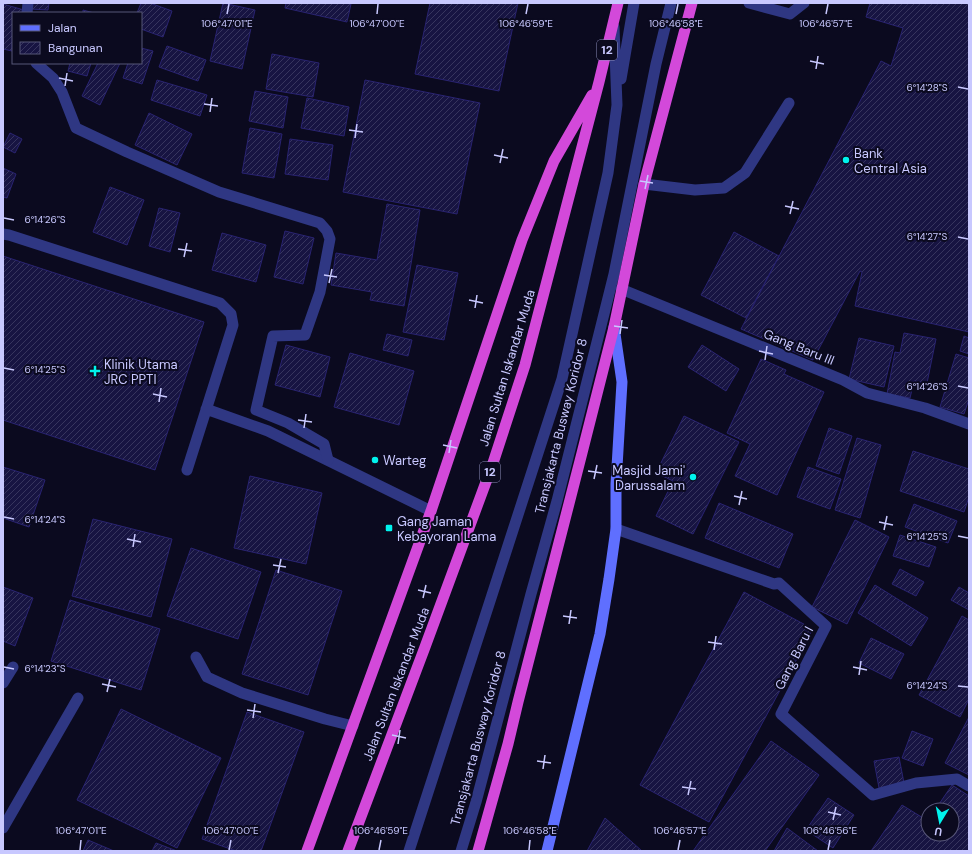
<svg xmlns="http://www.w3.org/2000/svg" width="972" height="854" font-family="'DM Sans',sans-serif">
<defs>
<pattern id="building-hatch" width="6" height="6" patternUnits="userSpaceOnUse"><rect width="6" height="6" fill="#171442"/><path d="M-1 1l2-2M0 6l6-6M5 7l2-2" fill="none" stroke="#37355e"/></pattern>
</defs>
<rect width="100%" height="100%" fill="#0b0a1f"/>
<path fill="url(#building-hatch)" stroke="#292371" d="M32,3H49L48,10L31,9Z
M141,3H150L172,11L163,37L141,29V13H137Z
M223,3L255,10L242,69L210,61Z
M286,3H344L351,4L347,22L285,8Z
M430,3H518L499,91L415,74Z
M870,3H969V332L855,306L862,272L860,271L813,360L741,329L881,61L891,66L903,28L866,17Z
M3,4L24,10L23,13H13L12,51L3,49Z
M83,10L94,13H83Z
M167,46L206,60L198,81L159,67Z
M141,48L153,51L142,84L123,78L128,63H141Z
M272,54L319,63L313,97L266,89Z
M70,63H91L87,76L68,71Z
M98,63H120L100,105L82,96Z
M157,80L207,95L200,116L151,100Z
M365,80L480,103L457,214L343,192Z
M255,91L288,97L283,128L249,121Z
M307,98L349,107L344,136L301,128Z
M149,113L192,134L177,165L135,145Z
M250,128L282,134L274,178L242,173Z
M10,133L22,139L15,153L3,147Z
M290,139L333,145L328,180L285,174Z
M3,168L16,174L7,198L3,197Z
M110,187L144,200L127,245L93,232Z
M387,204L420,210L404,306L370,300L372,292L331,285L336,253L377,260Z
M159,208L180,213L170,252L149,246Z
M285,231L314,238L303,284L274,277Z
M734,232L779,256L746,318L701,295Z
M222,233L266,245L256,282L212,270Z
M3,256L204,322L155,470L3,420Z
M417,265L458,273L444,340L403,332Z
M904,333L936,339L927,383L914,381L910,398L887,394L895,352L900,353Z
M387,334L412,340L408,356L383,350Z
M964,336L969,338V354L960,351Z
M859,338L894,346L884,387L849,379Z
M286,345L330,357L320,397L275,385Z
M702,345L739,369L726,391L688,367Z
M350,353L414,371L399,425L334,407Z
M956,354L969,358V399L964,414L940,407Z
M761,359L786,370L784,374L824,392L777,495L735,476L750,444L727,433Z
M684,416L739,442L693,534L656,516L673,481L656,473Z
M829,428L852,436L839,474L816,466Z
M857,438L881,445L860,518L835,510Z
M913,451L969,469V497L964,512L900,491Z
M3,467L45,480L29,527L3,518Z
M808,467L841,479L830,509L797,497Z
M250,476L322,493L306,564L234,548Z
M719,503L793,534L779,568L705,538Z
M914,504L957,521L948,543L905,527Z
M93,519L172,539L151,617L72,596Z
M855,520L889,537L847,624L812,607Z
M900,535L936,547L929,567L893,556Z
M191,548L261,572L238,639L167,616Z
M900,569L924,582L916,596L892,584Z
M276,570L342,591L308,695L242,674Z
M875,585L928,618L911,646L858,613Z
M3,587L33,598L15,646L3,641Z
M959,587L969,593V610L951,600Z
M744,592L813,629L709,822L640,785Z
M70,600L160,629L141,690L51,661Z
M962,616L969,620V699L960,717L919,695Z
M871,638L904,654L891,679L859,663Z
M121,709L221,758L177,848L77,800Z
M247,712L304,732L261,851H236L202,839Z
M969,717V775L945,763Z
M912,731L933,739L923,766L902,758Z
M771,741L819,775L765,851H693Z
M899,757L904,783L879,788L874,761Z
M952,785L969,796V851H871L902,805L928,821V834H952V810H935Z
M828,798L854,815L833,848L806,830Z
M605,818L642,851H587Z
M787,828L818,851H774Z
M88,840L114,851H83Z
M156,843L177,851H152Z"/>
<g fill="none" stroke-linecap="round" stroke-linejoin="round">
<path stroke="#2f3783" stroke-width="11" d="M749,3L790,14L804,3
M621,79L634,3
M644,184L695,190L724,188L745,173L789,103
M3,234L9,235L220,303L231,314L233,325L187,470
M206,409L268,431L431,511
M196,657L207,677L242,693L325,719L353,726
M3,683L13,667
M3,828L78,698
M409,851L562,379L608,173L617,105L614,27
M461,851L476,802L531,594L557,501L600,330L614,274L656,64L671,3"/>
<path stroke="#2f3783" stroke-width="11" d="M27,13L28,3
M36,63L53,78L62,92L76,128L127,152L219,192L320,223L327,231L330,239L320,292L305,335L273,336L256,410L288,423L324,444L328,460
M621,289L843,380L867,393L925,408L969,424
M616,529L774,584L779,583L826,626L781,714L873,795L916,783L957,779L969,786"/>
<path stroke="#5f6fff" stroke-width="11" d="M547,851L600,634L609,579L616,529V484L622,382L614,327"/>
<path stroke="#d349da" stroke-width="11" d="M307,851L431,511L522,240L554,161L592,95
M348,851L425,647L493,463L525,365L599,82L618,3
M478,851L508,744L518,702L582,453L614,327L644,184L692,3"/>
</g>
<path fill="none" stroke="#c8c8ff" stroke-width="1.5" d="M227,14L229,4M377,14L378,4M526,14L528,4M676,14L678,4M826,14L828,4M810,61L824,64M816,69L818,56M59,78L73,81M65,86L67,73M958,87L968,89M204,104L218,106M210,112L212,98M349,130L363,132M355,138L357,124M494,155L508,158M500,163L503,149M640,181L653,183M645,189L648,175M785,206L799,209M790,214L793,201M4,218L14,220M958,237L968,239M178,249L192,251M184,257L187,243M324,275L337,277M329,283L332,269M469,300L483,303M475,308L477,295M614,326L628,328M620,334L622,320M759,351L773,354M765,360L767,346M4,368L14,370M958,386L968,388M153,394L167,397M159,402L161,388M298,420L312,422M304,428L306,414M443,445L457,448M449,453L451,440M588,471L602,473M594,479L597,465M734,496L747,499M739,505L742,491M4,517L14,519M879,522L893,525M884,530L887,516M958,536L968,538M127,539L141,542M133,547L135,534M273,565L286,567M278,573L281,559M418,590L431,593M423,598L426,585M563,616L577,618M569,624L571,610M708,642L722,644M714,650L716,636M4,667L14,669M853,667L867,670M859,675L861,661M102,684L116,687M958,686L968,687M107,692L110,679M247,710L261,712M253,718L255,704M392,735L406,738M398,744L400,730M537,761L551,763M543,769L545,755M682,787L696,789M688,795L691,781M828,812L841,815M833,820L836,807M80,850L81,840M229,850L231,840M379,850L381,840M529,850L530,840M678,850L680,840M828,850L830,840"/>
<g fill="#00f3ed" stroke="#0b0a1f" stroke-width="1.5">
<circle cx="846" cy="160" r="4"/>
<path d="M93 365h4v4h4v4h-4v4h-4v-4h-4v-4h4z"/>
<circle cx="375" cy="460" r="4"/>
<circle cx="693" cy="477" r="4"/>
<rect x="385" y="524" width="8" height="8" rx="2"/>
</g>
<g text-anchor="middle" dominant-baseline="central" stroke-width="4" stroke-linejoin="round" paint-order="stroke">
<g fill="#0b0a1f" stroke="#8f8fbc" stroke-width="1">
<rect x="597" y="40" width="20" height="20" rx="3"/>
<rect x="480" y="462" width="20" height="20" rx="3"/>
</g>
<g font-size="12" font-weight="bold" fill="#c8c8ff">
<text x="607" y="50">12</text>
<text x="490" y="472">12</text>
</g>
<g font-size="13" fill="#c8c8ff" stroke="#0b0a1f" text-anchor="start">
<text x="854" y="153">Bank<tspan x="854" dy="15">Central Asia</tspan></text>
<text x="104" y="364">Klinik Utama<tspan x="104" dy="15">JRC PPTI</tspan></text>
<text x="383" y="460">Warteg</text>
<text x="685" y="470" text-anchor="end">Masjid Jami'<tspan x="685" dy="15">Darussalam</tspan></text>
<text x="397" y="521">Gang Jaman<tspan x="397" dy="15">Kebayoran Lama</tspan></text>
</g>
<g font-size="13" fill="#c8c8ff" stroke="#0b0a1f">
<text transform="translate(799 347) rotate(22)">Gang Baru III</text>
<text transform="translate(507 368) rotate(-73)">Jalan Sultan Iskandar Muda</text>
<text transform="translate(561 426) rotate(-76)">Transjakarta Busway Koridor 8</text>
<text transform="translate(794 658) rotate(-63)">Gang Baru I</text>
<text transform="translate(396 684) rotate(-69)">Jalan Sultan Iskandar Muda</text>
<text transform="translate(478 738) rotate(-75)">Transjakarta Busway Koridor 8</text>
</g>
</g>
<g font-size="10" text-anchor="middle" fill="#c8c8ff" stroke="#0b0a1f" stroke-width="4" stroke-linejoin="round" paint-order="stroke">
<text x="227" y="27">106°47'01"E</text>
<text x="377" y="27">106°47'00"E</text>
<text x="526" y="27">106°46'59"E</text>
<text x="676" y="27">106°46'58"E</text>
<text x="826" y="27">106°46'57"E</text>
<text x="927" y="91">6°14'28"S</text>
<text x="45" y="223">6°14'26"S</text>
<text x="927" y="240">6°14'27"S</text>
<text x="45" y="373">6°14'25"S</text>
<text x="927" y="390">6°14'26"S</text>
<text x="45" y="523">6°14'24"S</text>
<text x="927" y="540">6°14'25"S</text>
<text x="45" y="672">6°14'23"S</text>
<text x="927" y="689">6°14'24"S</text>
<text x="81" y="834">106°47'01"E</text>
<text x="231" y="834">106°47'00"E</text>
<text x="381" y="834">106°46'59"E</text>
<text x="530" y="834">106°46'58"E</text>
<text x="680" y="834">106°46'57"E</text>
<text x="830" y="834">106°46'56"E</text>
</g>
<rect width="972" height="854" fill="none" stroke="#c8c8ff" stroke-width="8"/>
<rect x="12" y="12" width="130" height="52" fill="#0b0a1f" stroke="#575679"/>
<rect x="20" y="25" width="20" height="6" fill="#5f6fff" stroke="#575679"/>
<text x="48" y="32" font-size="12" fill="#c8c8ff">Jalan</text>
<rect x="20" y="42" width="20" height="12" fill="url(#building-hatch)" stroke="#575679"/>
<text x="48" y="52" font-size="12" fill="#c8c8ff">Bangunan</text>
<g transform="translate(940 822) rotate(190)"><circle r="19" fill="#0b0a1f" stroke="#575679"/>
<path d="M0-3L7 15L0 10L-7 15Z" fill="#00f3ed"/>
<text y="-6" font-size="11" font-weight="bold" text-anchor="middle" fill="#c8c8ff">U</text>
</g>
</svg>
